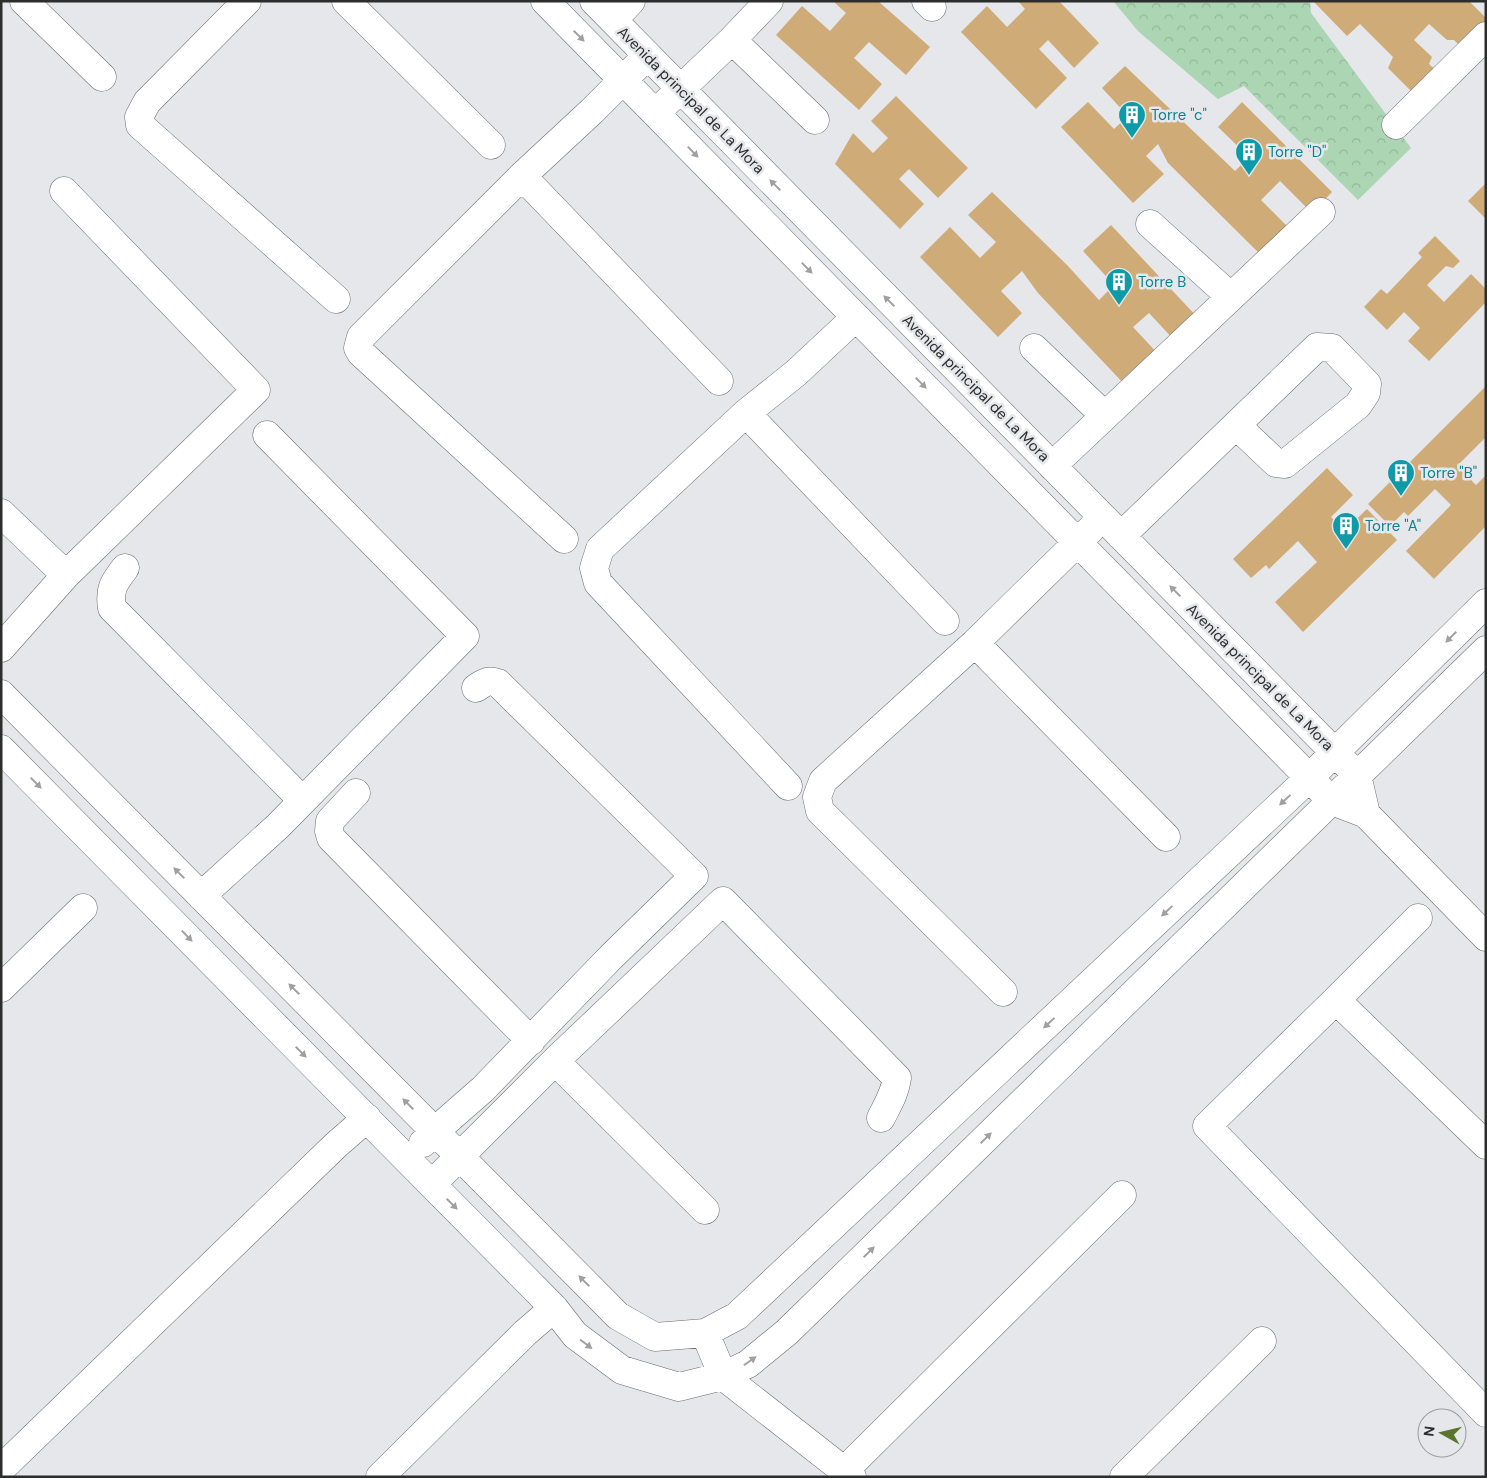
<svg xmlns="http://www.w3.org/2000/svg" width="1487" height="1478" font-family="'DM Sans',sans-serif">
<defs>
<pattern id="park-crowns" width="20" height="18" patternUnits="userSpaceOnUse" patternTransform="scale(1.25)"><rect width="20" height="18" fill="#acd5b4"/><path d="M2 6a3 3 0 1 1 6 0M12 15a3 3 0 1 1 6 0" fill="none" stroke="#94b79b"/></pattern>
</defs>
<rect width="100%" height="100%" fill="#e5e7ea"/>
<path fill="url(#park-crowns)" d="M1113,1H1310L1311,13L1411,148L1358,200L1244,86L1218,99L1138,31Z"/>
<path fill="#cfab78" d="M833,1H878L930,47L906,75L869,42L854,58L882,84L859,110L776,35L802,6L830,31L846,13Z
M1018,1H1059L1099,43L1074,68L1048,40L1039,49L1067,78L1036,109L961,32L987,6L1007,27L1025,9Z
M1313,1H1469L1486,18V33L1466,52L1454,40H1447L1429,24L1414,40L1432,57L1429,64L1438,72L1415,95L1388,68L1393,57L1360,24L1347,36Z
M1125,66L1235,171L1249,157L1218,127L1242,102L1332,192L1312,213L1280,181L1261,200L1292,231L1265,259L1168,163L1158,144L1146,156L1164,174L1133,203L1061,127L1088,102L1114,129L1128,116L1102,88Z
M896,96L968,168L938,198L909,169L899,179L924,204L900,229L835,164L853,133L873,153L888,138L871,121Z
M1486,183V219L1468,201Z
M992,192L1067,265L1099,300L1114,285L1083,251L1111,225L1199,319L1175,341L1149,313L1133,327L1160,356L1127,387L1038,293L1022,271L1001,291L1022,313L998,337L920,257L950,227L980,258L996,242L968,215Z
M1435,236L1460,261L1453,268L1446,266L1427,285L1444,302L1471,274L1486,289V302L1429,361L1408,341L1420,328L1404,312L1387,330L1364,307L1381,289L1387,294L1422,257L1418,253Z
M1486,386V437L1457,466L1476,485L1486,475V526L1434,579L1406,551L1451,505L1435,489L1408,516L1404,512L1390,526L1368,504Z
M1327,468L1353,495L1331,517L1344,531L1367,509L1397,540L1303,632L1275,602L1317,562L1298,541L1269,569L1266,565L1251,578L1233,559Z"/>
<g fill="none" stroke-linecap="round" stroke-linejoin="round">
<defs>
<path id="minor" d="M24,1L102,77
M247,1L147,102L139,117L140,125L336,299
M346,1L491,145
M545,1L1332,801L1366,814L1357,775L594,1
M926,1L932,7
M613,20L631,1
M732,40L815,120
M667,102L732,40L769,1
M1396,125L1486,36
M522,176L719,381
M1150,224L1231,297
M1034,348L1105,416
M746,413L945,621
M1052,466L1321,212
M1,513L66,575
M1121,536L1317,347L1332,348L1367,384L1366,393L1358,405L1285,464L1276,463L1237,426
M564,539L361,353L358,348L361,337L522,176L592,111L636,67
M125,568C114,583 109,588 112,608L302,800
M975,643L1166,837
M1,648L66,575L256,390L64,191
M1,694L618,1316L655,1337L705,1333L737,1316L1309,778L1486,603
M1,749L554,1308L575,1335L622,1370L679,1387L723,1376L748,1364L787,1332L1486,650
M788,786L598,583L594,568L600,549L746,413L796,373L856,317
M356,793L330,821L329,831L331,838L531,1041
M1366,814L1486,937
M201,896L278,826L465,636L267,435
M1,988L83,908
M1003,992L820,811L817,797L823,781L975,643L1091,529
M1336,1000L1418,918
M555,1061L723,901L897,1078C895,1093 888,1104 881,1118
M423,1143L435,1131L483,1089L611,957L694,876L498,683C488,679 484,683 476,688
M1486,1145L1336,1000L1207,1126L1486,1413
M432,1184L555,1061L705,1210
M705,1333L723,1376L852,1477
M1,1469L336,1145L367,1118
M844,1471L1122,1195
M380,1477L525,1333L554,1308
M1124,1477L1262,1341"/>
</defs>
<use href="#minor" stroke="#6a6c6e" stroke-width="29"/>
<use href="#minor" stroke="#fff" stroke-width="28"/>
</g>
<defs><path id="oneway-solid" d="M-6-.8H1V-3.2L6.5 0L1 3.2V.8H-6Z" transform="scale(1.25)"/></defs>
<g fill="#a0a0a0">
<use href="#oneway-solid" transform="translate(579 36) rotate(45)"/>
<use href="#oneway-solid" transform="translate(693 152) rotate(46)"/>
<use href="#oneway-solid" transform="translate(775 185) rotate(-135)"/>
<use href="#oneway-solid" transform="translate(807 268) rotate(46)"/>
<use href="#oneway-solid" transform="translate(889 301) rotate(-135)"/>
<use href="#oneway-solid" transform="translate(921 383) rotate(45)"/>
<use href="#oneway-solid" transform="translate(1175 591) rotate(-135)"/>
<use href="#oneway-solid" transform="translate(1451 637) rotate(135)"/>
<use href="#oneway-solid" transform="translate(36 783) rotate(45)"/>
<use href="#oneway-solid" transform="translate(1285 800) rotate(137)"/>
<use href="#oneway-solid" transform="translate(179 873) rotate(-135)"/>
<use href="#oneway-solid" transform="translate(1167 911) rotate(137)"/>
<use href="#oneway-solid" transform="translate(187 936) rotate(46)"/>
<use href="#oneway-solid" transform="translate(294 989) rotate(-135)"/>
<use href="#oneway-solid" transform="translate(1049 1023) rotate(137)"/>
<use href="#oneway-solid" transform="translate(301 1052) rotate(45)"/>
<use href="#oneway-solid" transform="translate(408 1104) rotate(-135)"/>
<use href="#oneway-solid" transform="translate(986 1138) rotate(-44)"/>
<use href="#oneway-solid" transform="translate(452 1204) rotate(45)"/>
<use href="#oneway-solid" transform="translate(869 1252) rotate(-44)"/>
<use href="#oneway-solid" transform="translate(584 1281) rotate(-135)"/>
<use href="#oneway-solid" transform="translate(586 1344) rotate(37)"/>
<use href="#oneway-solid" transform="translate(750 1361) rotate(-35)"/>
</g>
<defs>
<symbol id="building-pin" viewBox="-11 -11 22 30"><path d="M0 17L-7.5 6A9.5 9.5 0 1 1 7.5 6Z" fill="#0f9aa8" stroke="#e5e7ea"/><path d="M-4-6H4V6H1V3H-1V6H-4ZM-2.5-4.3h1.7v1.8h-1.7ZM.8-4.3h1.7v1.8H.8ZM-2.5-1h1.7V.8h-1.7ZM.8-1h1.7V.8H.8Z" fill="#fff"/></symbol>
</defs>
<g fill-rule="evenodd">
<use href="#building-pin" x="1116" y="99" width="32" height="43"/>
<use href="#building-pin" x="1233" y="136" width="32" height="43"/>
<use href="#building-pin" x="1103" y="266" width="32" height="43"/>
<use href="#building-pin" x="1385" y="457" width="32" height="43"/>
<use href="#building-pin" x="1330" y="510" width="32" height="43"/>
</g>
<g text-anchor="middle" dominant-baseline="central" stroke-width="5" stroke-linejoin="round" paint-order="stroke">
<g font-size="15" fill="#2c2d2d" stroke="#e5e7ea">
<text transform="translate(691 100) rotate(45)">Avenida principal de La Mora</text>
<text transform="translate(976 388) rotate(45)">Avenida principal de La Mora</text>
<text transform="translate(1260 677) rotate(45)">Avenida principal de La Mora</text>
</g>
<g font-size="15" fill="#0d838f" stroke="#e5e7ea" text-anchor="start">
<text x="1151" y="115">Torre "c"</text>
<text x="1268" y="152">Torre "D"</text>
<text x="1138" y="282">Torre B</text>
<text x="1420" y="473">Torre "B"</text>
<text x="1365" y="526">Torre "A"</text>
</g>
</g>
<rect width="1487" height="1478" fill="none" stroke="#2c2d2d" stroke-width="5"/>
<g transform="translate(1442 1433) rotate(278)"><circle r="24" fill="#e5e7ea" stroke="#9b9d9e"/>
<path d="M0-4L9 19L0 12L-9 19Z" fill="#59762c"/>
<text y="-8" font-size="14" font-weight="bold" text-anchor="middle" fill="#2c2d2d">N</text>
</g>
</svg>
